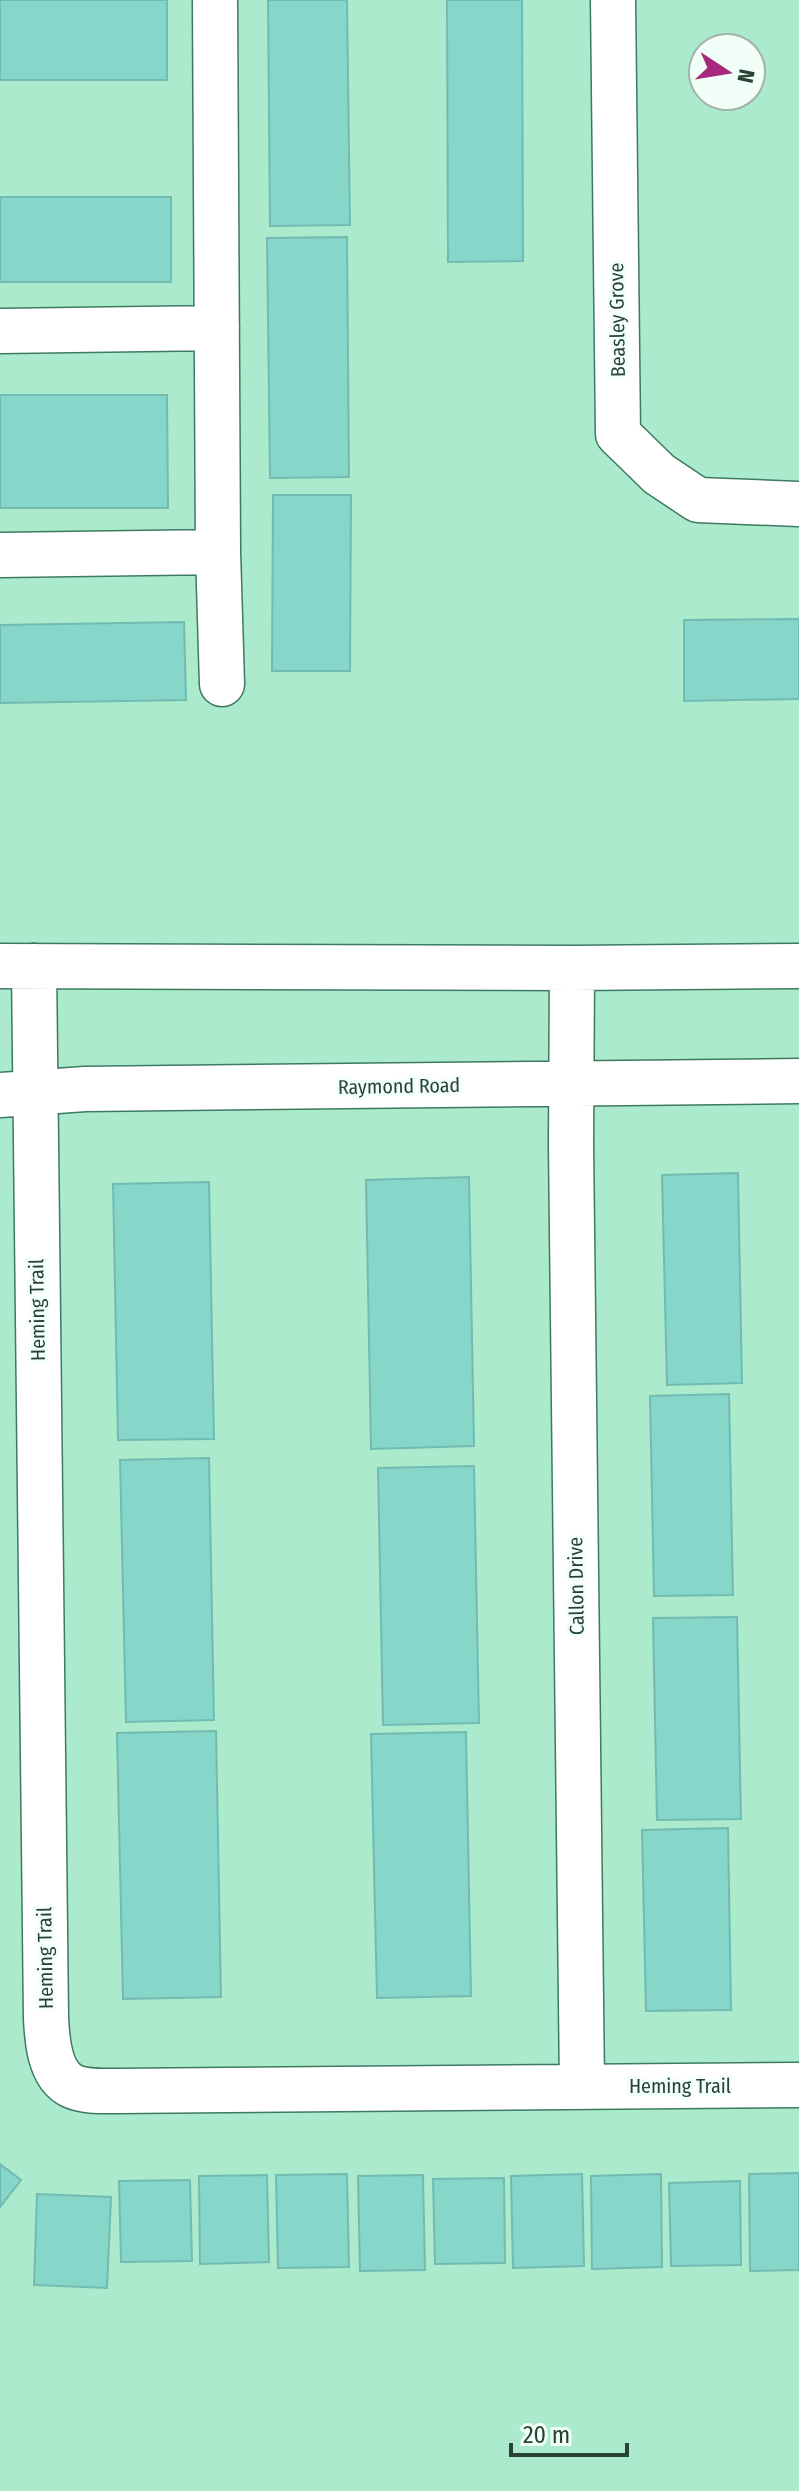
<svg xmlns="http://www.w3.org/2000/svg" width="799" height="2491" font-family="'Fira Sans Condensed',sans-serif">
<rect width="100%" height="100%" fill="#abeacc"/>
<path fill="#86d6ca" stroke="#72bbb1" stroke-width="2" d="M0,0H167V80H0Z
M268,0H347L350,225L270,226Z
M447,0H522L523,261L448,262Z
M0,197H171V282H0Z
M347,237L349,477L270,478L267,238Z
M0,395H167L168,508H0Z
M273,495H351L350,671H272Z
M799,619V699L684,701V620Z
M184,622L186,700L0,703V625Z
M738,1173L742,1383L667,1385L662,1175Z
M469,1177L474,1446L371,1449L366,1180Z
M209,1182L214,1439L118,1440L113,1184Z
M729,1394L733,1595L654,1596L650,1396Z
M209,1458L214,1720L126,1722L120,1460Z
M474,1466L479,1723L383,1725L378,1468Z
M737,1617L741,1819L657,1820L653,1618Z
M216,1731L221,1997L123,1999L117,1733Z
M466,1732L471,1996L377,1998L371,1734Z
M728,1828L731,2010L646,2011L642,1830Z
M0,2164L21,2180L0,2207Z
M799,2173V2270L750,2271L749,2174Z
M347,2174L349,2267L278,2268L276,2175Z
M582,2174L584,2266L513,2268L511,2176Z
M661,2174L662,2267L592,2269L591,2176Z
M267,2175L269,2262L200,2264L199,2176Z
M423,2175L425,2270L360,2271L358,2176Z
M504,2178L505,2263L435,2264L433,2179Z
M190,2180L192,2261L121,2262L119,2181Z
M740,2181L741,2265L671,2266L669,2183Z
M37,2194L111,2197L107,2288L34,2285Z"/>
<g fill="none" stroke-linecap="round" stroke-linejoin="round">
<defs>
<path id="minor" d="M215,0L218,552L222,684
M613,0L618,434L659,474L698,500L799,504
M0,331L217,328
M0,555L218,552
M0,966L572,968
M34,966L46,2018C47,2039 49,2075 72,2086C85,2092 103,2091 117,2091L799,2085
M0,1095L85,1089L799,1081
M582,2087L571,1145L572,968L799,966"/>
</defs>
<use href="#minor" stroke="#3e7a61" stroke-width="47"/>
<use href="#minor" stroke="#fff" stroke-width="44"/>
</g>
<g text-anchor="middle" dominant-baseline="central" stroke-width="6" stroke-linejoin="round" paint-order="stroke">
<g font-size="20" fill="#284236" stroke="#f2fef8">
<text transform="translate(617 320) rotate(-91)">Beasley Grove</text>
<text transform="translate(399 1086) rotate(-1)">Raymond Road</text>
<text transform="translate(37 1310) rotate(-91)">Heming Trail</text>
<text transform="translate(576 1586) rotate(-91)">Callon Drive</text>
<text transform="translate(45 1958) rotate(-91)">Heming Trail</text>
<text x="680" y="2086">Heming Trail</text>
</g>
</g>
<g transform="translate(727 72) rotate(102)"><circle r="38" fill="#f2fef8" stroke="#a1b3aa" stroke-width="2"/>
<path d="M0-6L14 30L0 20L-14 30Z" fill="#a5297d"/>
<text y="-12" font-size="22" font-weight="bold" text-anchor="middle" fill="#284236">N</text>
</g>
<path d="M511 2443v12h116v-12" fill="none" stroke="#284236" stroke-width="4"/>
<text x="523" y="2443" font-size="24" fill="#284236" stroke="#f2fef8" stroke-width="6" paint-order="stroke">20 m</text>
</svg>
